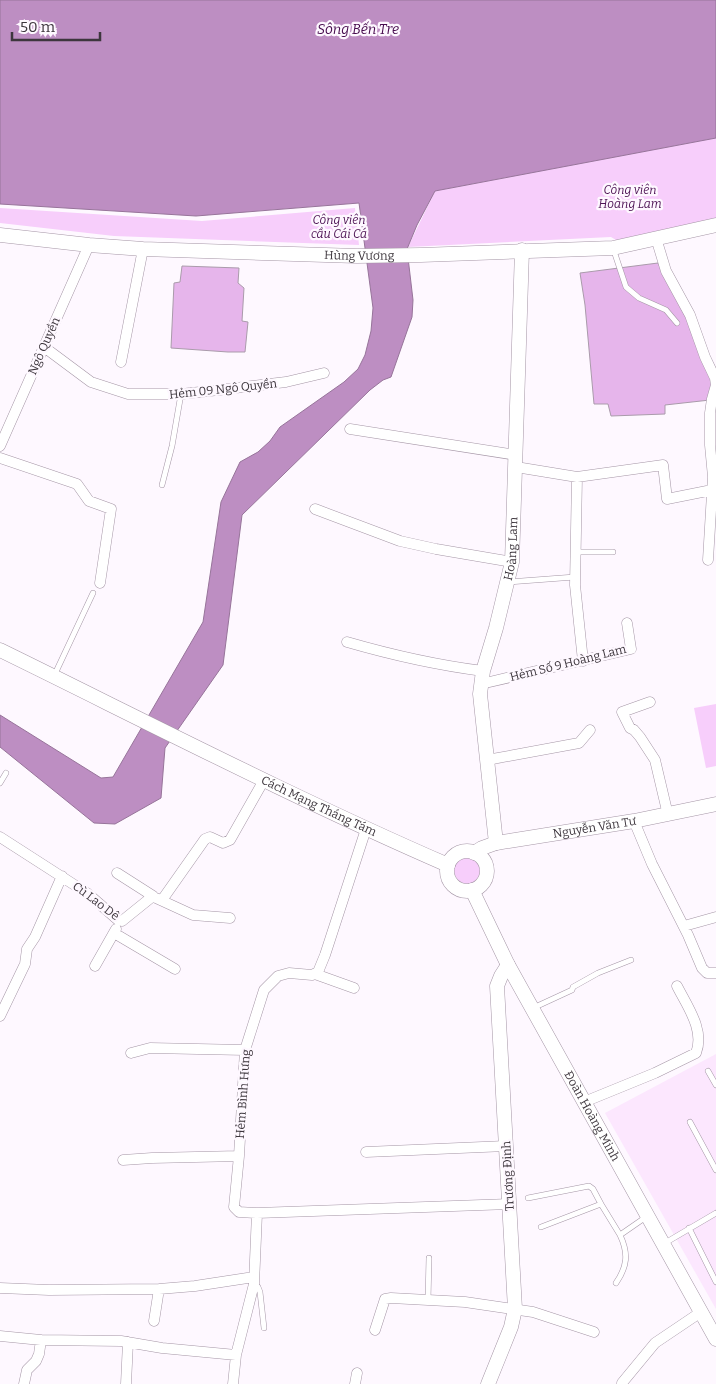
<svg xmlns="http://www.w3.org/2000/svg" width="716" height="1384" font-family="Bitter,serif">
<rect width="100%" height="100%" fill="#fef8ff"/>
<path fill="#fce7fe" d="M716,1054V1309L605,1113Z"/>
<path fill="#f7cefb" d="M716,138V218L621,243L611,237L408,247L435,191Z
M0,208L202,221L355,208L359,245L114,236L0,223Z
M716,704V766L706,768L694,708Z
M454 870a14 14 0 1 1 28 0a14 14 0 1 1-28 0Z"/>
<path fill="#bd8ec2" stroke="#97749a" d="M0,0H716V138L435,191L417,225L407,249L413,300L412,317L391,377L383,380L370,390L242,515L223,665L165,748L161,798L115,824L94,823L0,747V715L101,778L113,777L203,622L221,502L240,462L258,452L270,441L280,427L344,382L358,369L365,355L371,331L373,308L359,203L196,216L0,204Z"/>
<path fill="#e6b5eb" stroke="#aa9bab" d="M658,263L699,343L714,384L710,400L665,405V414L611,416L608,404H594L585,305L580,273Z
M182,266L239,268L238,283L244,288L242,321L248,322L245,352H228L171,348L174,283L180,282Z"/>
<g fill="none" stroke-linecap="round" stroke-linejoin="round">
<defs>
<path id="lane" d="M613,248L626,287L639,298L666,310L677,323
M162,485L172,446L181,394
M576,552H613
M508,582L575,577
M54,676L93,593
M0,783L6,773
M533,1008L572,990L573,987L598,973L631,960
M708,1071L716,1085
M690,1122L716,1170
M528,1198L589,1186L593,1189L601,1204
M541,1227L601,1204L620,1235L646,1217
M689,1228L716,1282
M665,1243L716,1213
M616,1283C627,1267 629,1254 620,1235
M254,1284L258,1287L260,1292L264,1328
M428,1300L429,1258"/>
<path id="street" d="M656,238L666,271L690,315L705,357L715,378L716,385L712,399L710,413V445L713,477L708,560
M44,347L91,382L128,394H181L219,390L286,382L324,373
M121,362L143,249
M350,429L516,455
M0,446L89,245
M0,458L77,484L89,501L111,509L100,583
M516,467L577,477L663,465L667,499L712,490
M577,477L575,585L583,661
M315,509L400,541L436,549L512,562
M347,642C392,655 436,665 483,671
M481,684L631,649L627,623
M650,702L622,712L630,728L634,730L640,737L655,760L668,815
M487,760L579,743L590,730
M634,821L652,864L688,935L702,968L707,973H716
M366,829L325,955L318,972L312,975L289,973L278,976L264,990L245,1050L239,1156L234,1207L239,1212L257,1213L510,1204
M0,837L87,893L118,920L122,921L153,896L117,873
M156,898L193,915L230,918
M162,900L205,839L210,837L223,843L230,840L264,780
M684,926L716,917
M114,933L175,969
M95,966L116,929
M315,974L354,988
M0,1016L25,964L27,949L35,937L62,876
M131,1053L150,1048L245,1050
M584,1102L655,1073L696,1053C705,1030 687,1006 677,986
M366,1152L506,1146
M123,1160L152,1158L239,1156
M0,1288L49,1290L159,1289L195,1286L254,1277
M154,1321L159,1289
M375,1330L385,1299L391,1298L465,1302L533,1312L594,1332
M0,1336L41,1340L121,1341L162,1348L236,1355
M622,1383L655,1343L701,1312
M24,1384L27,1370L36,1361L39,1354L41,1340
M126,1384L128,1342
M233,1384L236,1355L254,1284L257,1213
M355,1384L357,1373"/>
<g id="secondary">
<path id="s1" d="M0,235L89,245L143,249L357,256L421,255L613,248L716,225"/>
<path id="s2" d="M0,650C149,723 296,799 448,865"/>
<path id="s3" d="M496,843L480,694L483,671L496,628L512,562L522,250"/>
<circle cx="467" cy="871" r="20"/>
<path id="s4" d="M474,853L482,848L496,843L634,821L716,804"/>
<path id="s5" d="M472,890L508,965L716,1339"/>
<path d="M488,1384L511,1327L515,1309L497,986L501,976L508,965"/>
</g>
</defs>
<use href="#lane" stroke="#a596a6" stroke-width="6"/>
<use href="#street" stroke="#a596a6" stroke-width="11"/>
<use href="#secondary" stroke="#a596a6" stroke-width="15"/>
<use href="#lane" stroke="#fff" stroke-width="5"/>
<use href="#street" stroke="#fff" stroke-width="10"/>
<use href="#secondary" stroke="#fff" stroke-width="14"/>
</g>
<g text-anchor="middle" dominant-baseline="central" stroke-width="4.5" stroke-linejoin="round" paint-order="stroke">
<g font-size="12" font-style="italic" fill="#4d1354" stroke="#fef8ff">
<text x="630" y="190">Công viên<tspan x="630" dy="14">Hoàng Lam</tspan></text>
<text x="339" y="220">Công viên<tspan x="339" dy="14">cầu Cái Cá</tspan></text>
</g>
<g font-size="12" fill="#3d363d" stroke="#fef8ff">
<text stroke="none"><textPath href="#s1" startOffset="360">Hùng Vương</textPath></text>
<text transform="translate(44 346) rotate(-66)">Ngô Quyền</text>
<text transform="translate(223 389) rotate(-6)">Hẻm 09 Ngô Quyền</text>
<text stroke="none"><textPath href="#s3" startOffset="299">Hoàng Lam</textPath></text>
<text transform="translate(568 663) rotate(-14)">Hẻm Số 9 Hoàng Lam</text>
<text stroke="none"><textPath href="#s2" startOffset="355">Cách Mạng Tháng Tám</textPath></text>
<text stroke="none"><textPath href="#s4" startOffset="124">Nguyễn Văn Tư</textPath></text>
<text transform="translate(96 901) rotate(37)">Cù Lao Dê</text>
<text transform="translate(243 1094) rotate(-86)">Hẻm Bình Hưng</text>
<text stroke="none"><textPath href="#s5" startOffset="256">Đoàn Hoàng Minh</textPath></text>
<text transform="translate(508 1176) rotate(-93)">Trương Định</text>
</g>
<g font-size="14" font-style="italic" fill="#470c4e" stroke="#fef8ff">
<text x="358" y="29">Sông Bến Tre</text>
</g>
</g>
<path d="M12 32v8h88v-8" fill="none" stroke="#3d363d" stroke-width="2.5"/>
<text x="20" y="32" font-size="15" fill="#3d363d" stroke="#fef8ff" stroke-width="4" paint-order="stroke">50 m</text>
</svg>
